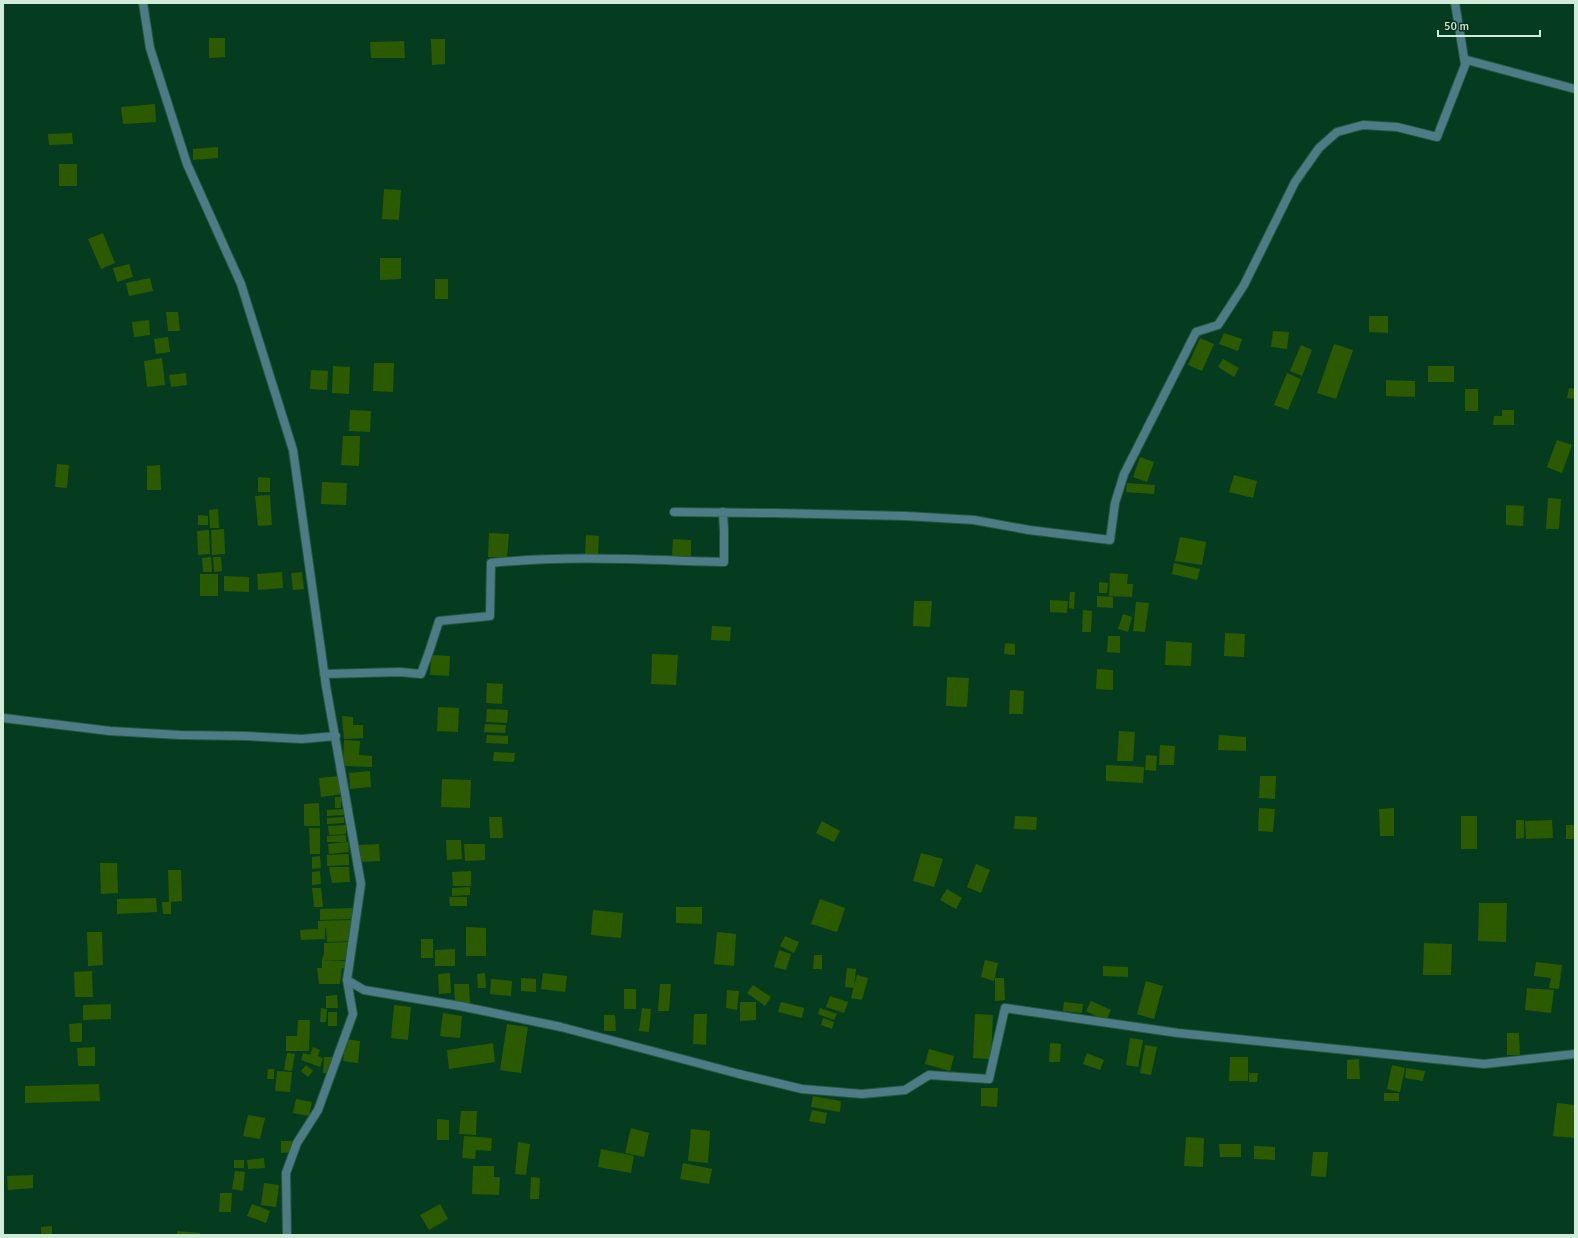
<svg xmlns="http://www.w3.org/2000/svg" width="1578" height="1238" font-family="Signika,sans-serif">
<rect width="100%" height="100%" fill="#053c20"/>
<path fill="#2c5a01" d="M209,38H225V57L209,58Z
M431,39H445V64L432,65Z
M404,41L405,58H371L370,42Z
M155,104L156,122L123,124L121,107Z
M72,133L73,144L49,145L48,134Z
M218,147V158L193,160V149Z
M59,164H77V186H59Z
M384,189L401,190L399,220L382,219Z
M103,233L115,263L101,269L88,239Z
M380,258H401V279L380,280Z
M129,264L133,277L117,282L113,268Z
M150,278L153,291L129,296L126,283Z
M435,279H448V299H435Z
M166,312H178L180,331H168Z
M1369,316H1388V333L1369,332Z
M149,320L150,335L134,337L132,322Z
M1273,331L1289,332L1287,349L1271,347Z
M1224,333L1242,339L1238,351L1219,344Z
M168,337L170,352L156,354L154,339Z
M1200,338L1214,344L1202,371L1188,365Z
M1334,344L1353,350L1336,399L1317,393Z
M1301,345L1312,350L1302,376L1290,371Z
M162,358L165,385L147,387L144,361Z
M1223,359L1239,368L1234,377L1218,367Z
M374,363H394L393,392L373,391Z
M333,366L350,367L349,394L332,393Z
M1428,366H1454V382H1428Z
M311,370L328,371L327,390L310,389Z
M186,373L187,385L171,387L169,375Z
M1287,373L1301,379L1288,410L1274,405Z
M1386,380L1415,381V397L1386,396Z
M1569,388L1575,389V399L1567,398Z
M1465,389H1478V411H1465Z
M350,410L371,411L370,432L349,431Z
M1502,410H1514V425H1493L1494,416H1502Z
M343,436H360L359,466L341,465Z
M1557,440L1572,445L1562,473L1547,467Z
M1140,457L1154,462L1147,482L1133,477Z
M57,464L69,465L67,488L55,487Z
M160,465L161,490H147V466Z
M1234,475L1257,481L1253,498L1229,492Z
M258,477L270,478V492H258Z
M322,482L347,483L346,505L321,504Z
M1127,483L1155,485L1154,494L1126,492Z
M270,495L272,525L258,526L255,496Z
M1548,498L1561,499L1559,529H1546Z
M1506,505L1524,506L1523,526L1506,525Z
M218,509L219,528H210L209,510Z
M198,515L208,516V525H198Z
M224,529L225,554L212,555L211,530Z
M209,530L210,554L198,555L197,531Z
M489,533L509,534L507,558L488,557Z
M586,535L599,536L598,554H585Z
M1180,537L1206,542L1202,565L1175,561Z
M673,539L691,540V558L672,557Z
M211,557L212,572H203L202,558Z
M213,557H221L222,571L214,572Z
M1174,563L1200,569L1197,580L1172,574Z
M282,572L283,588L258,590L257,574Z
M302,572L304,589L293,590L291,573Z
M1110,573L1128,574L1127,584H1133L1132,597L1109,596Z
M200,574H218V596H200Z
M224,576L249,577V592L224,591Z
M1099,582L1108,583L1107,593H1099Z
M1070,592H1075L1074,609L1069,608Z
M1097,596L1113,597V608L1097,607Z
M1050,600L1068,601L1067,613L1050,612Z
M914,601H932L930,627L913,626Z
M1136,602L1149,603L1145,632L1133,631Z
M1083,610L1092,611L1091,632H1082Z
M1123,614L1132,617L1128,632L1118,629Z
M712,626L731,627L730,641L711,640Z
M1225,633L1245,634L1244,657L1224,656Z
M1108,636H1120V653L1107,652Z
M1166,641L1192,643L1191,666L1165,665Z
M1005,643L1015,644V655L1004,654Z
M652,654L678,655L676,685L651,684Z
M431,655L450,656L449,676L430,675Z
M1097,669L1113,670V690L1096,689Z
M947,677L969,678L967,707L946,706Z
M487,683L503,684L502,704L486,703Z
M1010,690L1024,691L1023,714H1009Z
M438,707L459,708L458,732L437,731Z
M487,709L508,710L507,723L486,722Z
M342,716L353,717V725H363V738L344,739Z
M485,724L506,725L505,733L484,732Z
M1119,731L1135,732L1133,761H1117Z
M487,735L508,736V744L486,743Z
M1219,735L1246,737V751L1218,750Z
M344,740L360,741L359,755L372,756V767L343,766Z
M1160,745L1175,746L1174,765H1159Z
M494,752L515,753L514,762L493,761Z
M1146,755L1157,756L1156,771L1145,770Z
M1106,765L1144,767L1143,783L1106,781Z
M370,771L371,787L350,789L349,773Z
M341,776L343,794L321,797L319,778Z
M1260,776H1276L1275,799L1259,798Z
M442,779L471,780L470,808L441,807Z
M335,797H341V808H335Z
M319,803L320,826H304V804Z
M1259,808L1275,809L1273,832L1258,831Z
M1394,808V836H1380L1379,809Z
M343,809L344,815L327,816V810Z
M1015,816L1037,817L1036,830L1014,829Z
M1461,816H1477V849H1461Z
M344,817V823L327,824V818Z
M489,817H502L503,838H490Z
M1516,820H1524V838L1516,839Z
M1552,820L1553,838L1526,839L1525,821Z
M822,821L840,831L834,842L816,833Z
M346,825V834L329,835L328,826Z
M1566,825H1575V839H1566Z
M309,828H320V854H310Z
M346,835V842H327V836Z
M446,840H461L462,859L447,860Z
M348,842L349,852L329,854L328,844Z
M379,844L380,861L359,862V845Z
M464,844H485V860L465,861Z
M921,853L943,859L934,887L913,881Z
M349,854V865L327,866V855Z
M320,856L321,868L312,869V857Z
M100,863H117L118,893L101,894Z
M976,864L990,870L981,893L967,887Z
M329,867H349L350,882L332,883Z
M168,870H181L182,901L171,902V914H163L162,902H169Z
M320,871L321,884L312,885V872Z
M471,871V886H453L452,872Z
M470,887V895L452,896V888Z
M312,888H321L323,907H314Z
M947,889L962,898L956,909L940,900Z
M449,897H467V906H450Z
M156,898L157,912L117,914V899Z
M820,899L845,908L837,932L811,924Z
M1479,903H1507L1506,942L1478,941Z
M676,907H702V924L676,923Z
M352,908V919L320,920V909Z
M593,910L623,913L621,938L591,935Z
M351,920L352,941L327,942L326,928H325V939L301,940L300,930L318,929V921Z
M466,927L486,928V956H466Z
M87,932H102L103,965L88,966Z
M717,932L736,934L734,966L714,964Z
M785,936L799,942L794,953L780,946Z
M421,939H433V958H421Z
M348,942L349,952H346V960H322L324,953V943Z
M1424,943L1452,944L1451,975H1423Z
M455,949V966H435V950Z
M779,950L791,954L786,970L774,967Z
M814,955H822V969H813Z
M322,960L345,961V968H342L340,984H319L317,968H322Z
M985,960L998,963L994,981L981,977Z
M1536,962L1562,965L1559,989L1549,988L1551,978L1534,976Z
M1103,966L1128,967V977L1103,976Z
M847,968L856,969L854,988L845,987Z
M92,971L93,997H75L74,972Z
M450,973L451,993L439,994L438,974Z
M485,973L486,988H478L477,974Z
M543,973L567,976L565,992L541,989Z
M857,975L868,978L862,1000L851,998Z
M521,978L536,979V992L521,991Z
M995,978H1004L1005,1000L995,1001Z
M491,979L512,981L511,996L490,994Z
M1146,981L1163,986L1154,1019L1137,1014Z
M454,984H469L470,1004H455Z
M660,984H671L669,1011H658Z
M753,985L771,997L765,1006L747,993Z
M1527,988L1554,990L1551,1013L1525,1010Z
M624,989H636V1009H624Z
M727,990L739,991L737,1010L726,1008Z
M337,995L338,1008H326V996Z
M830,996L848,1002L844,1013L826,1007Z
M1091,1001L1111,1010L1106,1021L1086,1011Z
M740,1002H756V1020L740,1021Z
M781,1002L804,1008L802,1018L778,1012Z
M1064,1002L1083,1004L1082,1013L1063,1011Z
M111,1004V1019L83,1020V1005Z
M394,1005L411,1007L408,1040L391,1038Z
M321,1008L327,1009L326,1022H320Z
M642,1008L651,1009L649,1032L639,1031Z
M820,1008L837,1014L834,1020L818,1014Z
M328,1012H337V1026H328Z
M443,1013L462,1016L460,1038L440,1036Z
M694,1014H707L706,1045L693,1044Z
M975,1014L993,1015L991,1059L973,1058Z
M604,1015H615L616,1031H604Z
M823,1018L834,1022L832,1029L821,1025Z
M298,1020H310L309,1051H286V1036H297Z
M82,1023V1042H70L69,1024Z
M507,1024L528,1027L521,1073L500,1070Z
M1507,1033H1519L1520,1055H1507Z
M1130,1038L1143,1040L1138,1067L1126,1065Z
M346,1039L360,1041L358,1063L343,1061Z
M493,1043L495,1062L449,1069L447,1050Z
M1050,1043L1061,1044L1060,1062H1049Z
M1145,1045L1157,1047L1151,1075L1140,1073Z
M95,1047V1066H78L77,1048Z
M313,1047L320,1050L318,1056L323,1058L320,1067L301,1060L303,1053L310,1055Z
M929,1049L954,1056L950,1071L925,1064Z
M287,1053L295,1054L292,1071L284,1070Z
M1087,1053L1104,1060L1100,1070L1083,1064Z
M324,1057H336L335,1074L323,1073Z
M1230,1057H1248V1081H1229Z
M1359,1059L1360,1079H1347V1060Z
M306,1065L313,1071L308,1077L301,1071Z
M1392,1065L1405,1068L1400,1092L1387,1089Z
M1406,1068L1425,1071L1423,1081L1405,1078Z
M268,1069H274V1079H267Z
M277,1071L292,1072L290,1092L275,1091Z
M1249,1073H1258L1257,1082H1249Z
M99,1084L100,1101L25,1103V1086Z
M981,1088H998L997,1107L981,1106Z
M1384,1093H1399V1101H1384Z
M813,1096L841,1101L840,1112L811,1107Z
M296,1099L312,1102L309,1116L293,1113Z
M1557,1103L1575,1105V1138L1553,1136Z
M812,1110L827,1113L825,1124L809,1121Z
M461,1111H477L476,1135L459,1134Z
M248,1115L265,1118L260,1139L243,1136Z
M437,1119L449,1120V1140H437Z
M631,1128L649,1133L644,1157L625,1153Z
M691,1129L710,1131L708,1163L688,1161Z
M464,1136L492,1138L491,1151L476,1150L475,1159L462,1158Z
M1186,1137L1204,1138L1203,1167L1184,1166Z
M281,1141H295V1152L281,1153Z
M518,1142L530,1144L526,1175L515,1174Z
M1219,1144H1241V1157H1220Z
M1254,1146L1275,1147V1160L1254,1159Z
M601,1149L634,1156L631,1173L598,1167Z
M1313,1152H1328L1326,1177L1311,1176Z
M264,1158L265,1168L248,1169L247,1160Z
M234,1160H244V1168H234Z
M683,1163L712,1169L709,1184L680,1179Z
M473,1166H494V1177H500L499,1195L472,1194Z
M235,1171L245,1172L243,1191L232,1189Z
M33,1175V1188L8,1190L7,1176Z
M531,1177L540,1178L539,1199H530Z
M264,1183L279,1185L276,1207L261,1205Z
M220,1193H232L231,1212H219Z
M252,1204L270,1211L266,1223L247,1216Z
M440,1204L448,1219L429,1230L420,1215Z
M52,1226V1235H41V1227Z
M177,1231L200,1233V1235H177Z"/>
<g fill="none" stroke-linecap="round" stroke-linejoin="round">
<defs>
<path id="minor" d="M143,3L150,48L187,164L241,284L293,450L326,686L361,884L347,980L364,990L460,1006L561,1027L739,1074L802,1089L862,1094L905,1090L929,1075L989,1079L1005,1008L1178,1033L1484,1064L1575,1054
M1455,3L1465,64
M674,512L774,513L906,516L974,520L1029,530L1110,540L1115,503L1124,474L1196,332L1218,325L1244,285L1295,182L1319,148L1337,132L1363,125L1397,127L1437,137L1467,60L1575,89
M324,674L400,672L421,674L430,649L439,621L490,616L491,563C569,555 646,560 724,562V531L723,512
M3,718L110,731L180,735L246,736L302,739L336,736
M287,1235L286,1173L297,1143L318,1110L353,1014L347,980"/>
</defs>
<use href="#minor" stroke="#26583e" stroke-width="10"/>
<use href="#minor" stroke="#4d7c87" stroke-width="8"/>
</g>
<rect width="1578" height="1238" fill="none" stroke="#d1ebd9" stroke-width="8"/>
<path d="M1438 30v6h102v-6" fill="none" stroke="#d1ebd9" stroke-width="2"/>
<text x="1444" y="30" font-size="12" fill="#d1ebd9" stroke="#09301a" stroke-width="3" paint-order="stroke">50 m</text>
</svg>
